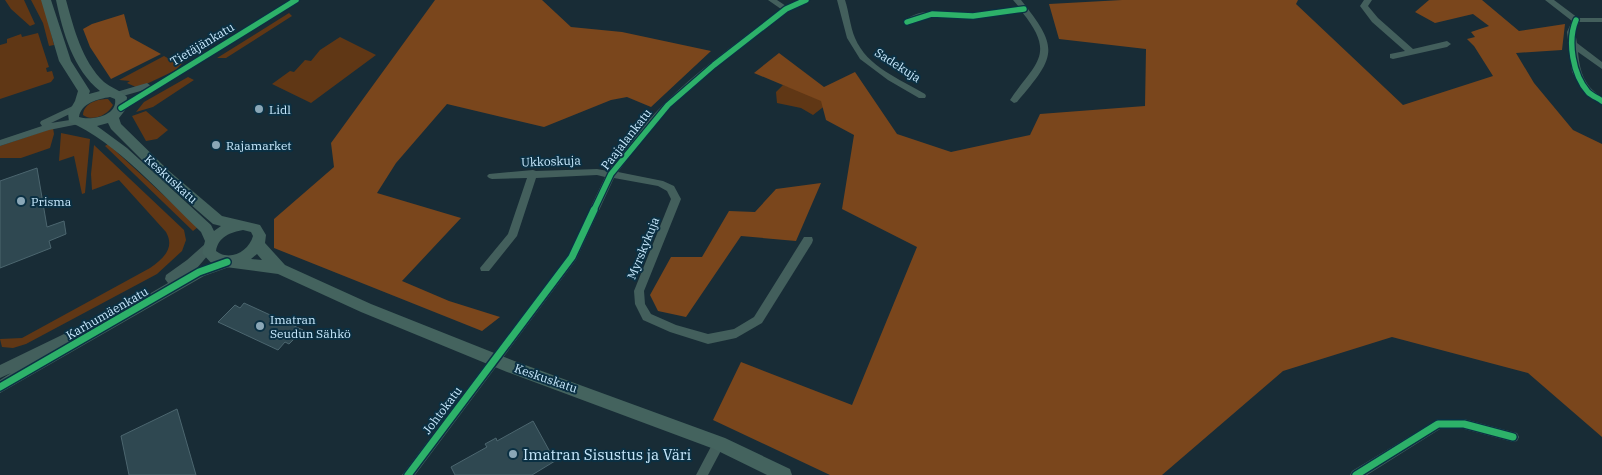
<svg xmlns="http://www.w3.org/2000/svg" width="1602" height="475" font-family="'IBM Plex Serif',serif">
<rect width="100%" height="100%" fill="#182c36"/>
<path fill="#603715" d="M5,0H24L35,24L30,26L11,9Z
M31,0H43L54,45L49,46L43,23Z
M289,13L292,16L226,58H217Z
M38,33L49,67L46,68L47,72L52,71L54,78L51,82L0,99V45L7,43V39L21,34L22,37Z
M340,37L376,55L311,103L272,84L290,71L294,72L305,60L311,61L320,50Z
M191,54L176,70L138,88L127,83L130,81L119,80L164,56L176,63Z
M188,77L194,80L153,107L136,112L144,102Z
M783,85L831,101L813,115L801,108L777,103L776,92Z
M108,99L113,105C108,115 93,122 83,115C84,103 97,99 108,99Z
M146,111L168,130L157,139L146,141L132,116Z
M53,128L54,134L50,148L21,158H0V146Z
M61,133L90,139L85,193L82,194L74,156L59,161Z
M108,144L198,227L193,231L105,146Z
M94,145L184,230L186,240L182,251L157,274L26,344L13,348L2,347L0,339L22,338L150,268C164,258 175,248 166,232L119,180L92,190L91,174Z"/>
<path fill="#7a461c" d="M435,0H542L571,27L622,32L711,51L651,107L627,97L611,100L544,127L447,104L396,163L377,193L461,218L402,281L449,301L500,317L482,331L274,248V219L334,167L331,143Z
M1122,0H1298L1296,4L1403,105L1493,76L1474,46L1467,39L1475,37L1471,32L1489,26L1473,14L1435,23L1415,12L1429,0H1482L1519,31L1565,24L1562,50L1516,53L1534,83L1573,130L1602,144V437L1528,373L1392,337L1283,371L1162,475H830L713,420L741,362L852,405L917,247L842,209L854,135L826,120L821,101L754,73L779,53L824,87L855,72L897,134L951,152L1030,135L1040,114L1145,106L1146,49L1059,39L1049,4Z
M124,14L130,37L161,54L111,79L90,47L83,29L92,24Z
M821,183L796,241L741,236L686,317L658,311L650,295L671,257H702L729,211L755,212L776,189Z"/>
<path fill="#2f4851" stroke="#4c666f" d="M37,168L47,227L64,221L66,234L49,241L51,248L0,268V181Z
M244,303L303,330L289,344L285,342L278,350L218,322L235,305L240,308Z
M177,409L196,475H129L121,436Z
M533,421L555,461L532,475H455L451,467L487,447L485,444L496,438L497,441Z"/>
<g fill="none" stroke-linecap="round" stroke-linejoin="round">
<path fill="#435f5c" fill-rule="evenodd" d="M291,0H300L124,110H118L117,108L118,106L144,90L116,98L113,97L112,95L113,93L147,83L151,86Z
M768,0H777L786,6L800,0H810L789,11L717,67L671,107L649,131L618,172L663,181L674,186L681,199L644,291L645,304L651,314L676,325L708,334L734,329L754,317L804,237H812L813,240L812,243L762,323L736,338L708,344L670,332L643,320L635,304L634,291L671,199L667,191L658,186L614,178L576,260L415,475H402L568,255L605,177L597,175L536,178L517,236L489,271H481L480,268L508,234L527,178L492,179L489,178L487,176L489,174L533,170L536,171L597,169L608,171C627,148 644,123 665,103C700,68 742,39 781,9Z
M837,0H845C849,12 850,26 855,38C867,67 900,79 925,94L926,96L925,98H919L888,80L860,59L847,38Z
M1013,0H1021C1060,49 1056,56 1017,102L1014,103L1010,100C1035,63 1057,55 1022,12L973,18L932,16L919,19L907,24L903,22C922,5 949,14 972,14C988,13 1003,10 1019,7Z
M1364,0H1372L1368,6L1378,18L1413,49L1447,41L1451,44L1447,47L1393,59L1390,58V54L1405,51L1372,22L1360,6Z
M1545,0H1554L1578,18H1602V22H1579L1575,32L1577,43L1602,62V69L1578,52C1580,72 1584,86 1602,97V104L1586,95L1572,72L1567,32L1572,21Z
M77,104L80,105L81,107L80,109L51,123L76,119L80,122L79,124L49,130L0,146V140L42,126L40,123L41,121Z
M1438,419H1464L1513,432L1517,433L1519,437L1517,441L1513,442L1464,429H1440L1367,475H1350L1352,471Z
M719,437L723,439L725,443L708,475H696L715,439Z"/>
<path fill="#435f5c" fill-rule="evenodd" d="M209,242L213,244L215,247L197,268L227,257L232,258L233,262L232,266L204,276L0,393V380L11,373L0,378V365L64,334L69,332L75,337L168,283L165,279L166,275L187,260L205,244Z"/>
<path fill="#44635e" fill-rule="evenodd" d="M41,0H51L71,61L90,91L89,94L100,91C73,69 63,33 56,0H66C74,29 82,61 104,82C111,88 122,91 127,97L126,109L119,118L121,124L169,171L222,216L260,225L266,235L265,243L285,265L371,304L517,362L725,438L790,469L792,475H767L714,449L507,372L361,312L278,274L218,266L213,265L202,253L205,241L201,232C165,198 115,140 69,122L68,113L75,101L78,91L59,61ZM110,97L115,99C118,116 91,121 79,117C81,103 98,99 110,97ZM108,123L111,129L159,177L213,224L221,226L214,231L211,225L127,148L97,126ZM243,230L251,232L253,236C249,251 230,262 216,251C218,237 231,232 243,230ZM257,254L262,260L251,259Z"/>
<defs>
<path id="cycleway-far1" d="M1576,20C1567,41 1573,75 1588,92C1592,96 1598,98 1602,101
M907,22L932,14L973,16L1024,9
M121,108L296,0
M593,212L611,174L668,105L714,65L786,9L806,0"/>
<path id="cycleway" d="M0,387L199,272L227,262
M408,475L572,257L594,210
M1356,475L1438,424H1464L1513,437"/>
</defs>
<use href="#cycleway-far1" stroke="#0b3043" stroke-width="8"/>
<use href="#cycleway" stroke="#0b3043" stroke-width="10"/>
<use href="#cycleway-far1" stroke="#2db169" stroke-width="5.5"/>
<use href="#cycleway" stroke="#2db169" stroke-width="7"/>
</g>
<g fill="#8aa7b7" stroke="#0b3043" stroke-width="2">
<circle cx="259" cy="109" r="5"/>
<circle cx="216" cy="145" r="5"/>
<circle cx="21" cy="201" r="5"/>
<circle cx="260" cy="326" r="5"/>
<circle cx="513" cy="454" r="5"/>
</g>
<g text-anchor="middle" dominant-baseline="central" stroke-width="4" stroke-linejoin="round" paint-order="stroke">
<g font-size="12" fill="#c8e9fd" stroke="#0b3043">
<text transform="translate(202 44) rotate(-31)">Tietäjänkatu</text>
<text transform="translate(898 65) rotate(33)">Sadekuja</text>
<text transform="translate(626 139) rotate(-52)">Paajalankatu</text>
<text transform="translate(551 161) rotate(-2)">Ukkoskuja</text>
<text transform="translate(171 179) rotate(42)">Keskuskatu</text>
<text transform="translate(643 248) rotate(-68)">Myrskykuja</text>
<text transform="translate(107 313) rotate(-30)">Karhumäenkatu</text>
<text transform="translate(546 378) rotate(19)">Keskuskatu</text>
<text transform="translate(442 410) rotate(-53)">Johtokatu</text>
</g>
<g font-size="12" fill="#c8e9fd" stroke="#0b3043" text-anchor="start">
<text x="269" y="109">Lidl</text>
<text x="226" y="145">Rajamarket</text>
<text x="31" y="201">Prisma</text>
<text x="270" y="319">Imatran<tspan x="270" dy="14">Seudun Sähkö</tspan></text>
</g>
<g font-size="15" fill="#c8e9fd" stroke="#0b3043" text-anchor="start">
<text x="523" y="454">Imatran Sisustus ja Väri</text>
</g>
</g>
</svg>
